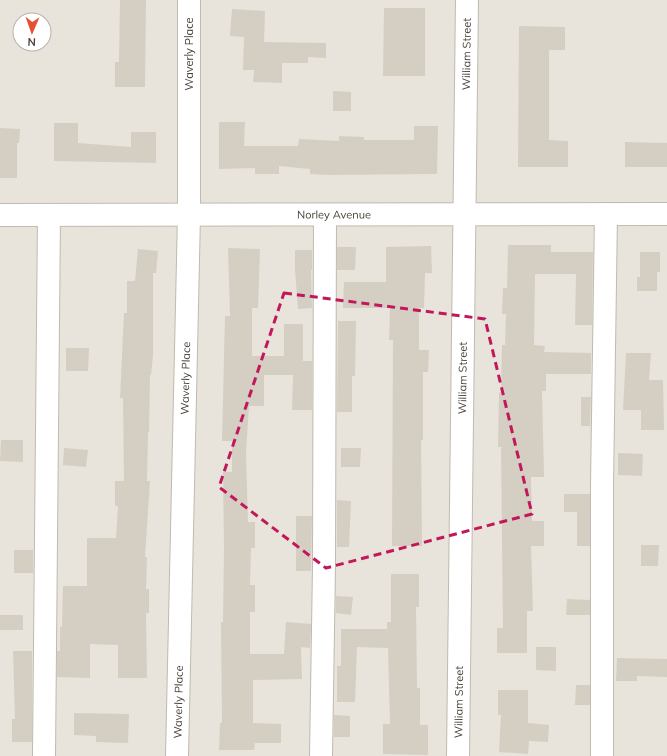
<svg xmlns="http://www.w3.org/2000/svg" width="667" height="756" font-family="Mulish,sans-serif">
<rect width="100%" height="100%" fill="#f5f2ec"/>
<path fill="#e8e4db" fill-rule="evenodd" d="M0,0H667V756H0ZM20,20H44V44H20Z"/>
<path fill="#d5cec3" d="M120,0H146L145,87H115V62H119Z
M384,8H425V76H383Z
M232,9L265,11L264,42L326,43V58L308,57V63H282V83L253,82L254,70H243L244,37L230,36Z
M519,26L565,27V50H549V140L568,141V167H518Z
M333,91L351,92V111H333Z
M219,122H245L244,146H298L299,139L339,141V136L364,137V140H414V126H438L437,174L328,175L310,174V169L279,166V174H255V168L219,169Z
M54,123H78V143L131,147V132H156V163L54,161Z
M0,128L20,129L19,143H17V178H0Z
M625,142L667,143V167H625Z
M508,245H551V252H593L592,325H575L576,274H535L534,345L545,346L544,352L591,353V374H546V391H542L544,477H531L532,521H544V546H531L533,611H527V653H497V628H503L501,447H498L499,393L501,392L502,345H505L506,314H502L503,288H507Z
M431,246L432,273H425L424,308H419V350H429L428,372H423V440H421L422,546H392L393,340H389L390,308H343L344,282H386V247Z
M337,247H356L355,270H337Z
M228,248L260,249L258,308H252V356H284V324H303V361H312V410H292L293,375H264V406H249L246,453L248,522H255V548H251L250,585H255V612H250V654H284L286,622L311,624L310,648L301,647L302,679L253,680V723L281,724V743H255L254,750H219L220,723H222L221,622H223L224,547L223,472H232V441H222L225,316H230Z
M138,249L158,251L156,273H153V355L151,375H150L149,432H148L147,481H150L145,557H147L146,589H149V613H146L147,678H118V645L90,644V678L57,677V651H60V627H62L63,586H87V538H116L118,506H115V481H124L123,398H120L124,313H127V281H135Z
M295,250H312V270H311L312,308L298,309L295,270Z
M640,252H660V272H657V291H637V277H640Z
M338,321H356L355,376H352V412H337Z
M66,348H89L88,371H66Z
M626,353H651L649,380H663L664,430H641V410H623Z
M581,397H591L590,426H581Z
M1,440H23V462L0,461Z
M64,448L88,450L86,467L63,465Z
M341,448H361L360,467H341Z
M618,453L643,454L642,476L618,475Z
M564,494H590V546H577V512H564Z
M337,500L351,501L349,547H337Z
M296,516H312L311,571H296Z
M641,545H659L658,566H641Z
M14,550H33V573H14Z
M391,574H419V607H416L417,688H420V725H428V755L383,754V724H390L388,648L357,647L355,702H337V666H341V629H387V622H391Z
M336,596L353,597L351,615L336,613Z
M567,599L590,600V615H566Z
M0,615H23V630H0Z
M536,647H556V671L536,670Z
M13,651H32V742H12V719H15Z
M617,658L667,659V677L637,676V681H616Z
M576,685H590V705H575Z
M498,690H528V723L549,725L548,742L529,741L528,754L499,752L501,715H498Z
M74,713L129,714L128,743L96,742V736L74,735Z
M334,715L350,716V737H334Z"/>
<g fill="none" stroke-linecap="round" stroke-linejoin="round">
<defs>
<g id="minor">
<path id="s1" d="M0,215L667,214"/>
<path d="M44,756L49,215"/>
<path id="s2" d="M177,756L189,215V0"/>
<path d="M321,756L324,566L325,215"/>
<path id="s3" d="M458,756L467,0"/>
<path d="M602,756V486L606,214"/>
</g>
</defs>
<use href="#minor" stroke="#c0baaf" stroke-width="24"/>
<use href="#minor" stroke="#fff" stroke-width="22"/>
</g>
<path fill="none" stroke="#c2185b" stroke-width="3" stroke-dasharray="8 5" stroke-linejoin="round" d="M284,293L485,319L532,514L326,568L219,487Z"/>
<g text-anchor="middle" dominant-baseline="central" stroke-width="3" stroke-linejoin="round" paint-order="stroke">
<g font-size="11" fill="#49433a" stroke="#fff">
<text transform="translate(189 54) rotate(-90)">Waverly Place</text>
<text stroke="none"><textPath href="#s3" startOffset="702">William Street</textPath></text>
<text stroke="none"><textPath href="#s1" startOffset="334">Norley Avenue</textPath></text>
<text stroke="none"><textPath href="#s2" startOffset="378">Waverly Place</textPath></text>
<text stroke="none"><textPath href="#s3" startOffset="378">William Street</textPath></text>
<text stroke="none"><textPath href="#s2" startOffset="54">Waverly Place</textPath></text>
<text stroke="none"><textPath href="#s3" startOffset="54">William Street</textPath></text>
</g>
</g>
<g transform="translate(32 32) rotate(182)"><circle r="19" fill="#ffffff" stroke="#b6b4b0"/>
<path d="M0-3L7 15L0 10L-7 15Z" fill="#e64f32"/>
<text y="-6" font-size="11" font-weight="bold" text-anchor="middle" fill="#49433a">N</text>
</g>
</svg>
